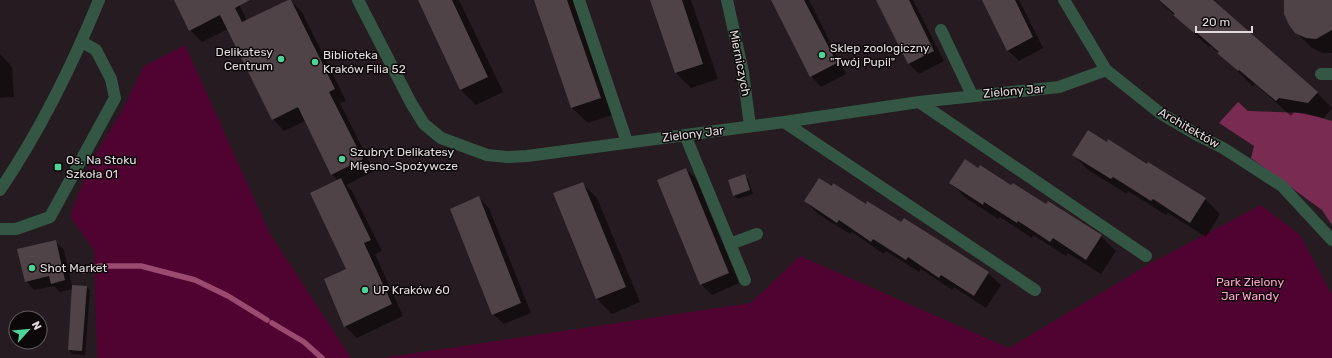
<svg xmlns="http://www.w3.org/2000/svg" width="1332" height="358" font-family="Rubik,sans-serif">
<rect width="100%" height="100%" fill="#261b20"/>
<path fill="#500330" d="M185,45L269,232L351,358H97L94,250L70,216L91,162L122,111L144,66Z
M1261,205L1300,235L1332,295V358H382L751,303L800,256L1009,348L1151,263Z"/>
<path fill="#792b52" d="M1238,102L1248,111L1304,113L1332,121V225L1322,210L1251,158L1254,146L1219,123Z"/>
<path fill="#0007" d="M175,0H237L247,21L290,0L302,12L346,101L340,103L374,171L346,185L352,191L382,251L375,254L403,316L357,338L345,326L347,269L338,181L332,174L305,121L284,131L273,119L228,29L202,42L190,30Z
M419,0H459L503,92L476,105L461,90Z
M535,0H576L615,114L588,123L572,108Z
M651,0H691L718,79L691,88L676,73Z
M772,0H809L846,74L821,87L811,76Z
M877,0H913L944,61L919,74L909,64Z
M983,0H1019L1043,48L1019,61L1008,50Z
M1158,0H1212L1317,93L1332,108L1324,118L1294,112L1291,116L1255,84L1253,86L1234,68L1211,46L1209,47Z
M1287,0H1332V53H1322L1312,48L1296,32Z
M0,54L12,67L14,97L0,98Z
M1073,154L1147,165L1205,199L1220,214L1206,237L1168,213L1166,215L1128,191L1127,194L1088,170Z
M686,169L696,179L739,283L712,295L701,284Z
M978,169L1101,236L1116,251L1101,274L1068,253L1066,256L1033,235L1032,238L1000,217L998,219L966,198L951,183Z
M744,175L748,179L753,194L738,199L734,195Z
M582,183L597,198L640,302L612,314L597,299Z
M832,187L988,273L1001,285L986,308L954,287L952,290L921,269L919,272L886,251L884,254L852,232L850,234L818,214L805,201Z
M479,198L489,208L531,313L504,324L493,314Z
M55,241L64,250L72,286L86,287L90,290L85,355L72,354L69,350L73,289L60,292L54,286L34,290L26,281Z"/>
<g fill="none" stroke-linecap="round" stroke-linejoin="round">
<path stroke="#9b4a70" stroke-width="5.5" d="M83,271L100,266H141L195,280L228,296L267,320
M272,323L304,342L322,358"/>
</g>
<path fill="#4f4348" d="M174,0H250L235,8L242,22L288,0H291L335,89L329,92L363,159L331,175L298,107L272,120L220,15L189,31Z
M418,0H452L488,77L460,90Z
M534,0H567L601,98L571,108Z
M650,0H682L703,64L675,73Z
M771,0H804L837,63L810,77Z
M876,0H909L934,51L908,64Z
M982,0H1015L1033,37L1007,51Z
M1159,0H1213L1318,92L1308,103L1279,98L1276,101L1239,70L1238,71L1217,53L1219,52L1195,31L1194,33L1173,15L1175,14Z
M1284,0H1332V30L1316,39L1306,38L1295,33L1289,25L1284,14Z
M1088,130L1107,142L1108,139L1147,164L1148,162L1206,198L1190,223L1153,199L1151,201L1113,177L1111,179L1072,155Z
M965,159L978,168L980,165L1011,185L1013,183L1046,204L1048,201L1102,235L1086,260L1053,238L1050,242L1018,221L1017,223L984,202L983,205L949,183Z
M686,168L729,273L700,285L657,180Z
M745,174L750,190L733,196L728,180Z
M341,178L371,240L364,243L392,304L344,327L324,279L346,269L310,193Z
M819,178L832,186L833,183L866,204L867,201L901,222L904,218L989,272L974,296L941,275L939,278L908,257L906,260L873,239L871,242L839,220L837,223L804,201Z
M583,182L626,287L596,299L553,193Z
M479,196L521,303L492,315L450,209Z
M56,240L65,280L51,284L49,276L25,282L17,249Z
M72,285L87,286L82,351L68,350Z"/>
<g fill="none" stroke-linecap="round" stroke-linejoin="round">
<path stroke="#335744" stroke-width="12" d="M358,0L411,103L424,124L441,138L487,155L507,157L527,156L784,122L919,102L1059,87L1106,70
M579,0L627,142
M727,0L743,72L750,126
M1064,0L1106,70L1160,113L1199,136L1223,148L1282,186L1332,240
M941,30L972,95
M1321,74H1332
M919,102L1146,256
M784,122L1035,290
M685,135L745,280
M0,190C40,131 72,66 99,0
M0,229H16L50,217L115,98L111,79L96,50L82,42
M730,244L757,234"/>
</g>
<g fill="#50d398" stroke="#0c0709" stroke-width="1.5">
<circle cx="822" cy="55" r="4"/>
<circle cx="281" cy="59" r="4"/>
<circle cx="315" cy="62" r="4"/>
<circle cx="342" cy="159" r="4"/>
<rect x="54" y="163" width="8" height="8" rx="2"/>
<circle cx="32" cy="268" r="4"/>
<circle cx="365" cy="290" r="4"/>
</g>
<g text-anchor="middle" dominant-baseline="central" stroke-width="3" stroke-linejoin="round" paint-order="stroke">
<g font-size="12" fill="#e2dbdd" stroke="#0c0709" text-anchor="start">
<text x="830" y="48">Sklep zoologiczny<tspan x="830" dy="14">"Twój Pupil"</tspan></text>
<text x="273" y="52" text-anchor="end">Delikatesy<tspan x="273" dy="14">Centrum</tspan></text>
<text x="323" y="55">Biblioteka<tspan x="323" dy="14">Kraków Filia 52</tspan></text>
<text x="350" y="152">Szubryt Delikatesy<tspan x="350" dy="14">Mięsno-Spożywcze</tspan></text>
<text x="66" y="160">Os. Na Stoku<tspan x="66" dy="14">Szkoła 01</tspan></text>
<text x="40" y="268">Shot Market</text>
<text x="373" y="290">UP Kraków 60</text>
</g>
<g font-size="12" fill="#e2dbdd" stroke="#0c0709">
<text transform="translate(740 63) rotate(79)">Mierniczych</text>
<text transform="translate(1014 91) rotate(-5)">Zielony Jar</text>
<text transform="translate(1189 128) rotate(30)">Architektów</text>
<text transform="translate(693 134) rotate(-7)">Zielony Jar</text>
</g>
<g font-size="12" fill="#ffa4cc" stroke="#0c0709">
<text x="1250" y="282">Park Zielony<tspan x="1250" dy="14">Jar Wandy</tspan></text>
</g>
</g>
<g transform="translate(28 330) rotate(63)"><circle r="19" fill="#0c0709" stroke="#625c5e"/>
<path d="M0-3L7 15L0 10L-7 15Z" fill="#50d398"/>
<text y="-6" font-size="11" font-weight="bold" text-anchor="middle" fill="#e2dbdd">N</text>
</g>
<path d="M1196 26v6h56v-6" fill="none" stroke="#e2dbdd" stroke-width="2"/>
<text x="1202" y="26" font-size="12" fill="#e2dbdd" stroke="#0c0709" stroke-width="3" paint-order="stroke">20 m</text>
</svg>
